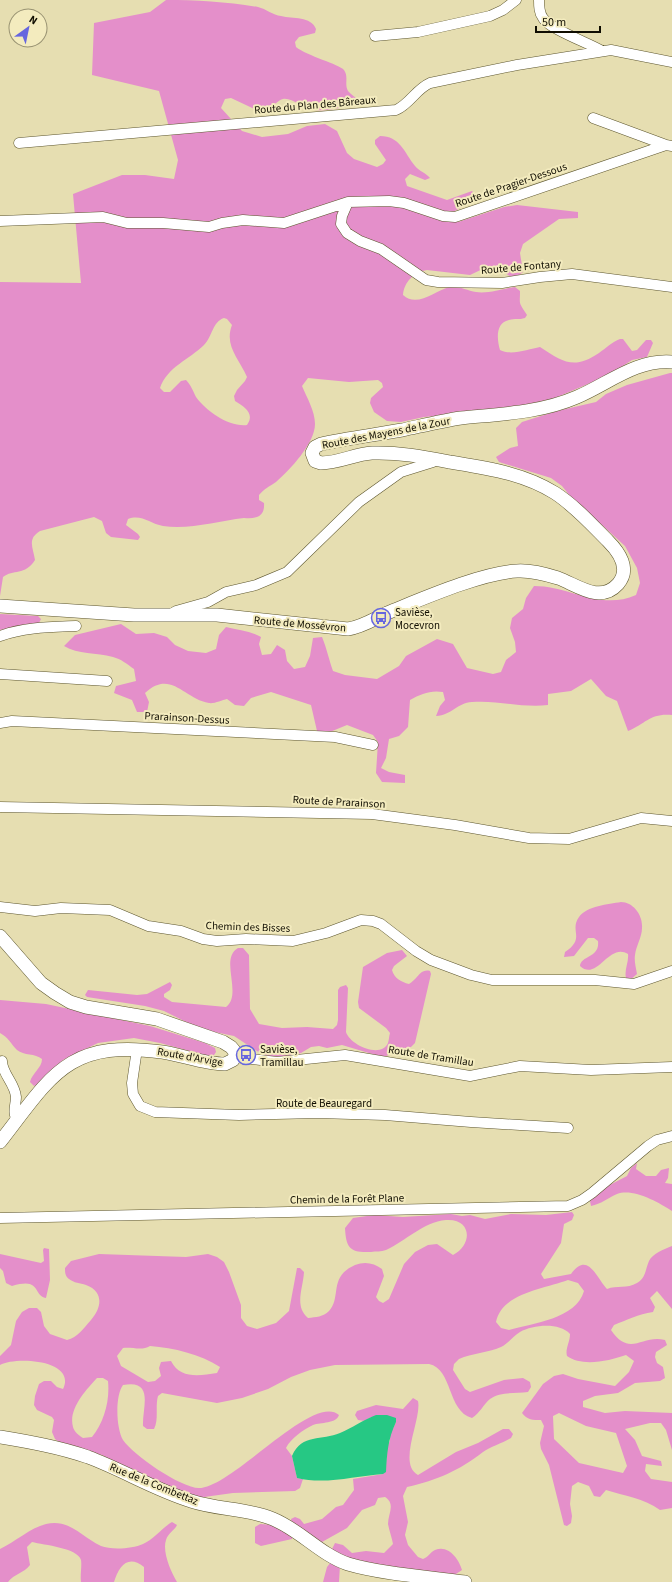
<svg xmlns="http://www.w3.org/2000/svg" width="672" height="1582" font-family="'Source Sans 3',sans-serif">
<rect width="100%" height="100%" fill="#e6deb1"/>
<path fill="#e48fca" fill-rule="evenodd" d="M166,0C196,0 228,2 258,7C266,9 273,15 281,16C293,19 311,16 316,29L315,33L299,37L295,42L296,47C307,56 339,64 344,70C349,77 344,84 348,91C351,95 357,98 360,101L358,106C343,105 329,112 314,110C304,109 291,97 283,99C277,100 271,110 263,113L231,98L225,99L221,108L242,131L262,137L288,134L307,126L325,124L337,131L347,153L354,159L377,167L383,164L386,160L375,144V140L380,136C400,136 404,152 415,166C419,171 426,173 430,178L425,180L410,174L405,179L407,186L447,200L472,191L475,195L469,203L453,212L455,220L458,222L504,207L517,205L578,212V218L559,219L523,244L520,253L523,272L519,275L511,277L496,267L489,266L470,275L427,270C414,272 404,282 403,295C417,308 435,291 449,287C458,285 467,291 476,292C489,294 503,288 515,287L520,291C520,306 518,301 527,315L525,318C519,320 515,318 509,320C495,323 497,340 500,350C511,356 529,349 540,347C563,362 574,370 599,353C606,348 612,342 620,339H623L632,351L637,350L646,340H651L653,343L647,357L632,360L609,375L555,398L504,410L424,417L401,422L387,421L374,412L370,403L371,398L383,387L382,383L378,380L349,382L308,378L302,386C307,398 315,411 315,424C315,443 290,470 276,482C270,486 264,489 259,495V500L264,503C265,517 256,519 244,518C218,521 189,530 163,526C150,524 142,514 128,519L126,525L138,534L140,537L138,540L111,537L106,533L102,521L94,517L40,531C27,539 33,547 35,560C25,576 13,569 3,577L0,596V282L81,283L73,194L122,175H145L174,179L178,160L159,91L92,75L94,23L150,12ZM224,318L227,319L232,325C224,346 239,358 247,377L245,381L237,390L234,396L235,401C245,407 255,414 247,425C229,427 207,412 196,397C193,391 191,385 186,380L181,381L170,392H164L160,388C167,367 190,359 204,345C213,336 212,322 224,318Z
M670,373H672V715C650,713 647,723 628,731L617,701L606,696L591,679L571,691L548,694V705C522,708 498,700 472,702C457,703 452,715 436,716L440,706L445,700L443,692C430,690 421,694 410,700L408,727L399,736L389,739L386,758L381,768L389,772L405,775V783L382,782L376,773L378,742L373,735L347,725L325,734L317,731L311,705L271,692L251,698L244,706L235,705L227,699C222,700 214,704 209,703C184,699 171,669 145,693L149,702L147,712H137L132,700L114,693L116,686L136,681L134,669C127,664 121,659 113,657C96,652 78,655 64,646L75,635L121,624L136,634L154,633L167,637L175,645L188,651L206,653L216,649L219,635L226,627C238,630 250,631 261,637L259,644L262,655L271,654L277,645L285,650L287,661L294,669L305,667L310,656L313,638L322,637C327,649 329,660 333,671L345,675L377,679L399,666L406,656L437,639L453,644L467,668L493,674L501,672L506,660L516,652L515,642L510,628L512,618L523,609L526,598L534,586C570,586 600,611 636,595L640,583L637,568L625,546L602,525L587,517L562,486L551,478L499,462L496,457L510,448L518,446L516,428L522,422L557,411L596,402L606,394L627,385Z
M0,614L38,616L41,619L39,623L0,630Z
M621,902C633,902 643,915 642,928C642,937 636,946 635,955C634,961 636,968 637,974L630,980L626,978C624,970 629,962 628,954C609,942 597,982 580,966C581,955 600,958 598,941L594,938H588L574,956L564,957L565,952C586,938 569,931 579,917C587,906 608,904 621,902Z
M238,948H243L249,955L250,1009L259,1024L282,1028L307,1027L333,1029L337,1025L338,1020V990L340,987L346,985L348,988L346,1032C350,1045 381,1059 388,1043C389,1040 389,1036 390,1033L386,1028L359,1008L358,1002L363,967L387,953L402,950L407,956L394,966L392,970C394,978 401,982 409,984C417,980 420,968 430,971L431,974L415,1043L411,1047L386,1056H379L342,1045L327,1048L319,1046L311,1047L301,1053L290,1056L274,1057L263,1055L234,1036L200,1029L164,1011L145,1006L87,997L85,995L88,990L137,995L147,994L170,982L172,985L170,990L164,994V997L172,1002L226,1007C243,994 219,959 238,948Z
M0,1000L46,1004L150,1026L205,1043L215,1048L216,1052L214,1055L208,1056L160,1043L134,1038L98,1043L63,1060L38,1084L34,1086L30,1082C32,1073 42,1068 42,1059C35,1053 24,1056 17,1050C11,1044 8,1037 0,1033Z
M637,1163L636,1169L646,1176H656L661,1170L669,1168L668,1178L665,1183L672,1184V1211C658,1202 633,1188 617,1194C608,1198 601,1204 591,1206L590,1201L604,1188L627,1176L631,1168Z
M572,1212L574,1215L572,1220L564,1224L561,1243L541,1274L544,1279L571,1274C588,1250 597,1279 607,1289C617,1285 627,1289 637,1283C646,1278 645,1270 649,1261C652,1254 664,1249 672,1246V1309L657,1291L650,1298L655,1307L653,1312C638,1314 627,1320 614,1325L611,1330C630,1358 642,1334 665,1340L667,1345L656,1352L655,1357L657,1363L663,1367L665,1378L660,1381L635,1383L618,1393L595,1396L583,1401V1407L605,1413L625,1411L672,1413V1450L666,1430L661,1423H650L625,1429L635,1440L642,1456L661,1461L662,1466L646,1464L645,1471L651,1479L672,1482V1508L660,1510C644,1498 624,1496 606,1490L600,1497L594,1496L589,1486L578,1482L572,1486L570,1504L572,1516L571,1523L567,1526L564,1525L549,1465L541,1449L540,1443L544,1426L541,1420C533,1420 527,1420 522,1413L543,1384L554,1376L563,1374L578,1379L615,1386L629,1372L634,1361L626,1355C609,1361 582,1367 567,1356C565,1349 570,1342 570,1334C559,1322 533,1325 520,1332C513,1336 508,1344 501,1347C488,1353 472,1353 459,1359L454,1364L453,1370L465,1389L470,1392L504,1380L523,1378L530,1382L531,1387L528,1392C516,1394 500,1391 490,1399C483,1405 480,1413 472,1418C447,1411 453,1369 429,1364L335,1365L310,1370L291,1377L268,1389L242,1398L217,1403L162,1393L158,1396C155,1407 159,1419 154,1429H147L143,1426C142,1408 155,1379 123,1385C115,1396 116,1428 123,1440C133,1455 181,1488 199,1488C232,1488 313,1392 339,1415C336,1424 321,1422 313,1425C303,1430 291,1438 286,1448L292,1456L297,1478L303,1479L300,1488L295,1491L233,1493L197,1498L126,1468L102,1455L62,1444L55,1439L52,1432L54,1420L52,1417L37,1410L34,1405L35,1396L39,1384L44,1381H51L57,1387L63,1389C77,1360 16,1356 0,1365V1356L11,1345L16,1321L22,1312L29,1308H37L41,1312L44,1326L50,1334L67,1340C78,1337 83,1329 91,1320C101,1309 105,1292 86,1285C80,1283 74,1283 69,1279C65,1276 65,1272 65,1268L71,1261L99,1254L186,1257L208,1254L217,1257L224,1262L229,1272L241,1305V1318L247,1326L257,1329L276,1323L289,1311L297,1268H300L304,1272C303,1289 294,1306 308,1318C316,1317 323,1317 329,1311C342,1297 328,1277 355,1265C365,1261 374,1263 382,1269L384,1276L376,1297L379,1301L383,1303L389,1299L404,1264L415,1252L428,1245L437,1244L453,1255C473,1245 472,1218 446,1220C423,1222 406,1241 386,1250C381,1252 376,1251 371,1252C350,1253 346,1248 345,1228L353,1218L374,1215L403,1217L451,1214L462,1216L470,1215L485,1219L511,1214L546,1215ZM568,1280L578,1283L584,1291C576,1319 533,1323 509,1330L501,1328L496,1322C502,1293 544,1289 568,1280ZM150,1346C174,1348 200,1354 220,1367L217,1373C199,1376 180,1379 171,1361L161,1362L159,1368L161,1376L155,1381L148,1382L121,1366L117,1356L123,1348C133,1347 142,1351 150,1346ZM97,1378H103L108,1381C110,1401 104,1422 92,1437L83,1438C80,1436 74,1432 73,1427C68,1409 86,1390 97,1378ZM559,1413L586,1426L616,1433L627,1466L623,1473L579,1463L554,1439L553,1416Z
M44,1248L49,1249L50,1280L46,1298C32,1295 42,1277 12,1286L6,1283L3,1271L0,1268V1254L41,1263L44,1261L43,1250Z
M413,1398L418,1401C422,1419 397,1464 418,1475L456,1452L478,1443L503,1429H509L513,1434L511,1438C503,1443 490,1447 483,1452C458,1471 438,1480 407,1487L403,1496L408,1522L405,1535L408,1545L418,1557L423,1559C429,1557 430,1552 435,1550C448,1544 459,1559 462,1570L453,1576L400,1569L391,1566H375L337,1554L332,1549L335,1543L343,1545L352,1553L366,1551L384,1553L393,1544C392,1538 389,1530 388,1524C388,1514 396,1504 385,1497L378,1498L375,1505L362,1510L347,1528L322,1542L292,1525L291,1519L295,1517L300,1519L304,1524L322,1519L336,1507L343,1505L354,1490L353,1479L383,1474L386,1464L387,1447L390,1441V1434L396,1422L371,1417L365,1421L358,1420L355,1415L357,1411L376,1405L403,1409Z
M172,1522L177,1525C175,1530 168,1533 166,1540C162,1552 171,1572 177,1582H144V1567C128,1554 119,1566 114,1582H81C80,1575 82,1566 81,1560C78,1548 44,1545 32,1542L27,1547L30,1565C24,1573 14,1574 8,1582H0V1549C15,1542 30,1528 46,1524C69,1518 83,1538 101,1546C111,1550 132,1549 143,1544C153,1540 162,1528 172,1522Z
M260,1524L274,1525L292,1536V1539L261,1546L255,1543V1527Z
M331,1562L340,1565L339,1582H323L327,1567Z"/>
<path fill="#26c884" d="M376,1415H387L396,1418V1422C388,1439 387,1453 386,1472L383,1474C355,1476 325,1485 297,1478L292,1456C302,1433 322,1441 340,1433C352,1428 363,1420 376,1415Z"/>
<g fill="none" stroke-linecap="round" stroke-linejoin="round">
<defs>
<path id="minor" d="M539,0C539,6 539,13 543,18C549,29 589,43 602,51
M375,36L418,32L490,16L503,10L516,0
M593,118L666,145
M19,143L396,110C410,104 416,89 430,83L517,65L611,50L672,62
M348,202L342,216L341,224L347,233L360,241L381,249L426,280L438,282L502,283L540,277L572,274L672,287
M0,221L103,217L127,223H163L209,227L222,223L243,220L284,223L348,202L389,201L404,203L443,216L455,217L666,145L672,146
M173,613L176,611L208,602L226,592L256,585L287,572L359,502L401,472L433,462L435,459
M0,636C24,627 51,627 76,626
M0,674L107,681
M0,723L12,721L335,737L373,745
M0,807L372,814L455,825L529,838L569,839L641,818L672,821
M0,907L35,911L61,908L110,910L148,926L181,931L203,939L217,941L246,939L293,941L326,933L361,920L373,921L381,924L416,951L431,960L471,975L492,980H595L634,984L672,971
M137,1049L132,1083L133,1094L140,1106L155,1112L239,1115L318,1113L385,1115L471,1122L568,1128
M235,1057L277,1062L345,1055L470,1076L520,1066L591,1070L672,1067
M2,1061C2,1074 15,1083 16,1097C16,1104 12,1113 17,1119
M0,1218L568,1206L582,1200L592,1193L648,1146L657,1140L672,1136"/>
<path id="tertiary" d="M0,606L134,615H217L348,629C362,627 374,619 387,613C422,599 481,573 517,571C531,570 545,574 558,578C577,585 600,604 618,584C631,569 619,552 608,541C592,525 575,506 555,493C523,473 486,468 450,462C424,457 399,452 372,453C355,454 339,463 321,463L315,461L312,453L315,447L321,444C348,438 375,435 402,430C421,426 441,421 461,418C500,414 540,413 577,397C608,384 636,359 672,362
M0,936L41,983L55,993L70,1002L86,1007L157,1019L223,1042L231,1047L236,1053L233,1060L225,1064C204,1064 183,1055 162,1052C68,1039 52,1075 0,1142
M0,1437C30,1442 59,1447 88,1457C123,1470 155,1490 191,1501C218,1510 247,1508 273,1519C300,1530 321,1555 348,1564C382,1574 429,1577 465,1582"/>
</defs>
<use href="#minor" stroke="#5d562e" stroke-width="11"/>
<use href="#tertiary" stroke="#5d562e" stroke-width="14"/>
<use href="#minor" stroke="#fff" stroke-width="10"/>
<use href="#tertiary" stroke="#fff" stroke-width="13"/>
</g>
<defs>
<symbol id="bus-ring" viewBox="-11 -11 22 22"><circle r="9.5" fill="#f3ebbe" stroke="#6666df" stroke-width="1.5"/><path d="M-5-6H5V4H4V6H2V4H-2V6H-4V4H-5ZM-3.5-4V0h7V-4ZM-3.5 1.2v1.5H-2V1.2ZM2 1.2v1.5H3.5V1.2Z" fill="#6666df"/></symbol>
</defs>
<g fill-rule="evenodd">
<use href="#bus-ring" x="370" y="607" width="22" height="22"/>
<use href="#bus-ring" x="235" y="1044" width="22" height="22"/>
</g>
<g text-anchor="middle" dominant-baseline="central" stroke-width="4" stroke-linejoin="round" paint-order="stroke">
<g font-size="11" fill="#100d01" stroke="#f3ebbe">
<text transform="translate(315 105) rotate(-5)">Route du Plan des Bâreaux</text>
<text transform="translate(511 185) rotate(-19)">Route de Pragier-Dessous</text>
<text transform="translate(521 267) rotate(-5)">Route de Fontany</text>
<text transform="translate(386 433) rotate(-11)">Route des Mayens de la Zour</text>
<text transform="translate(300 624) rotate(5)">Route de Mossévron</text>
<text transform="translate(187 718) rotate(3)">Prarainson-Dessus</text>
<text transform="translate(339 802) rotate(3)">Route de Prarainson</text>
<text transform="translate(248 927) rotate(2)">Chemin des Bisses</text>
<text transform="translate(431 1056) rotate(9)">Route de Tramillau</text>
<text transform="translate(190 1057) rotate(10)">Route d'Arvige</text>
<text x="324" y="1103">Route de Beauregard</text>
<text transform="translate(347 1199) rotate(-1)">Chemin de la Forêt Plane</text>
<text transform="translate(154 1484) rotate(22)">Rue de la Combettaz</text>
</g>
<g font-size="11" fill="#100d01" stroke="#f3ebbe" text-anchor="start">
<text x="395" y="612">Savièse,<tspan x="395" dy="13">Mocevron</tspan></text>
<text x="260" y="1049">Savièse,<tspan x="260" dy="13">Tramillau</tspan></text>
</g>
</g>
<g transform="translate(28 28) rotate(33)"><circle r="19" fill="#f3ebbe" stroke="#989272"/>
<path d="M0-3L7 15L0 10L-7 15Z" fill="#6666df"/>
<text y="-6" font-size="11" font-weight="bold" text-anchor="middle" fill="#100d01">N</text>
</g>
<path d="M536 26v6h64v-6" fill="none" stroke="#100d01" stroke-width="2"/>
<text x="542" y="26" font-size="12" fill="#100d01" stroke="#f3ebbe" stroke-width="3" paint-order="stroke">50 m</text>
</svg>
